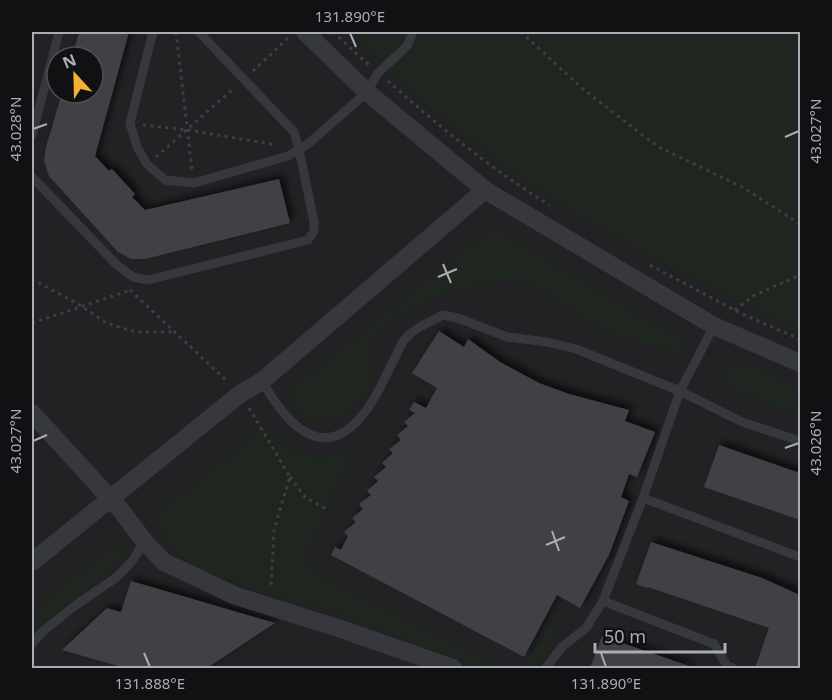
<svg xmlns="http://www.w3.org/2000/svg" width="832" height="700" font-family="'Noto Sans',sans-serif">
<defs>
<filter id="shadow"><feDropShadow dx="4.5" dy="-4.5" stdDeviation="3" flood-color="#0009"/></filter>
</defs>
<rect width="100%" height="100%" fill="#161618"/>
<path fill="#222225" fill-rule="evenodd" d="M32,32H800V668H32ZM57,57H93V93H57Z"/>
<path fill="#1e261f" d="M349,32H800V330L676,270L573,212L518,177L424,103Z
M498,231L682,340L683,346L681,351L670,352C642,343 611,335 585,320C572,312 534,284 523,282C497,277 440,294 416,306C400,314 382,328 369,342L372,379L366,392L354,409L331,420H305L291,407L290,390L483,235Z
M738,360L800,389V418L730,388L723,376L728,365Z
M270,432C279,437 284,445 293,451C312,463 336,456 354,448L309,548L312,572L502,668H477L327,609L270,595L207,572L184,560L154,525V516L253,436Z
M119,544L127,547V556L32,634V613L77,574Z
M557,618L561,624L539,664L536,668H521L526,664L549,622Z"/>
<path fill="#404145" filter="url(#shadow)" d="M79,32H129L95,156L109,171L112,169L135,194L132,197L145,210L279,179L290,223L145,259H131L118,252L49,176L44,161L46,147L62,93H93V57H72Z
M439,331L464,347L468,339L500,362L539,383L569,394L629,410L625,421L655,432L637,477L629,474L621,497L629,501L609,555L580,608L557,595L524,657L331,555L335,547L341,550L348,536L344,532L356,522L352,518L363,509L359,504L371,495L367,491L378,481L374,477L386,467L382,463L393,453L389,449L401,440L397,435L408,426L404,422L415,413L409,410L414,402L426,408L437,388L412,373Z
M719,445L800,473V520L704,487Z
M651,542L762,578L800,595V668H755L769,628L648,587L647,588L636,584Z
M131,581L275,623L207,668H125L62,650L107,608L121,612Z
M602,636L695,668H590Z"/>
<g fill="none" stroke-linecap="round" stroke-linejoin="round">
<path stroke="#3d3f44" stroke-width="3" stroke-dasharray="3 4.5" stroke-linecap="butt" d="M176,32L192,170
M333,32L369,65
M521,32L584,90L657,146L744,188L800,224
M253,71L289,37
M388,81C438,126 492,169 549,205
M143,125L188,130L276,145
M156,157L234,88
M650,265L740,313L800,339
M32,279L83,307L106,323L136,332H175
M130,290L228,382
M735,310L753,296L800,275
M32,323L131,290
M249,408L290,477L274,529L271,588
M290,477L305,497L326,509"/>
<path stroke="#37383d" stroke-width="9" d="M153,32L130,123L137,147L147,164L165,180L194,183L288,156L308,144L367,92L378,73L407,46L413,32
M32,135L59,32
M32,177L117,265L133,277L148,280L308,240L314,231V222L299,149L294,132L199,32
M262,381C286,423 323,467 365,412C378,396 386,374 396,356C398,351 401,344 404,340C414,328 430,322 443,315L458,318L507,337L547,342L576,349L680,391L742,422L800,441
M643,498L800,557
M603,601L714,644L727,666L733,668
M32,644L42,632L76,605L117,577L133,560L144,541
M546,668L562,647L586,628L603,601L643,498L680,391L714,326"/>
<path stroke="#37383d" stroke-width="18" d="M305,32L367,92L485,190L714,326L800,363
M32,413L120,509L144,541L164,562L236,596L338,628L453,668
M32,562L240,394L262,381L485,190"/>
</g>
<path fill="none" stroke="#a8adb8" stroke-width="2" d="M350,33L356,47M33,129L47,124M785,137L799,131M443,264L451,283M438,277L457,269M33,441L47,435M785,448L799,443M552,531L559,551M546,545L565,537M144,653L150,667M601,653L606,667"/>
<rect width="832" height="700" fill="none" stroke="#111113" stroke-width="66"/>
<g transform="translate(75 75) rotate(338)"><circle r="28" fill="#111113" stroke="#4d4f55" stroke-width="1.5"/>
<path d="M0-4.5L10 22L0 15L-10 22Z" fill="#f2b134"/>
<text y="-9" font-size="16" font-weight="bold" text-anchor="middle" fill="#a8adb8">N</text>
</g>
<path d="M595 643v9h130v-9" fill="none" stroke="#a8adb8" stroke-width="3"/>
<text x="604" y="643" font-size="18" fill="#a8adb8" stroke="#111113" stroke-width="4.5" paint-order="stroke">50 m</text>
<rect x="33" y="33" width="766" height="634" fill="none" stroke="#a8adb8" stroke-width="2"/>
<g font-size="15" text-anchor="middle" fill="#a8adb8">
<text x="350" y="22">131.890°E</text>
<text transform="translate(16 129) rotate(-90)" y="5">43.028°N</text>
<text transform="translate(816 131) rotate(-90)" y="5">43.027°N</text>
<text transform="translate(16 441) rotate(-90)" y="5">43.027°N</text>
<text transform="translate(816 443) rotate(-90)" y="5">43.026°N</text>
<text x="150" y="689">131.888°E</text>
<text x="606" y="689">131.890°E</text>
</g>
</svg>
